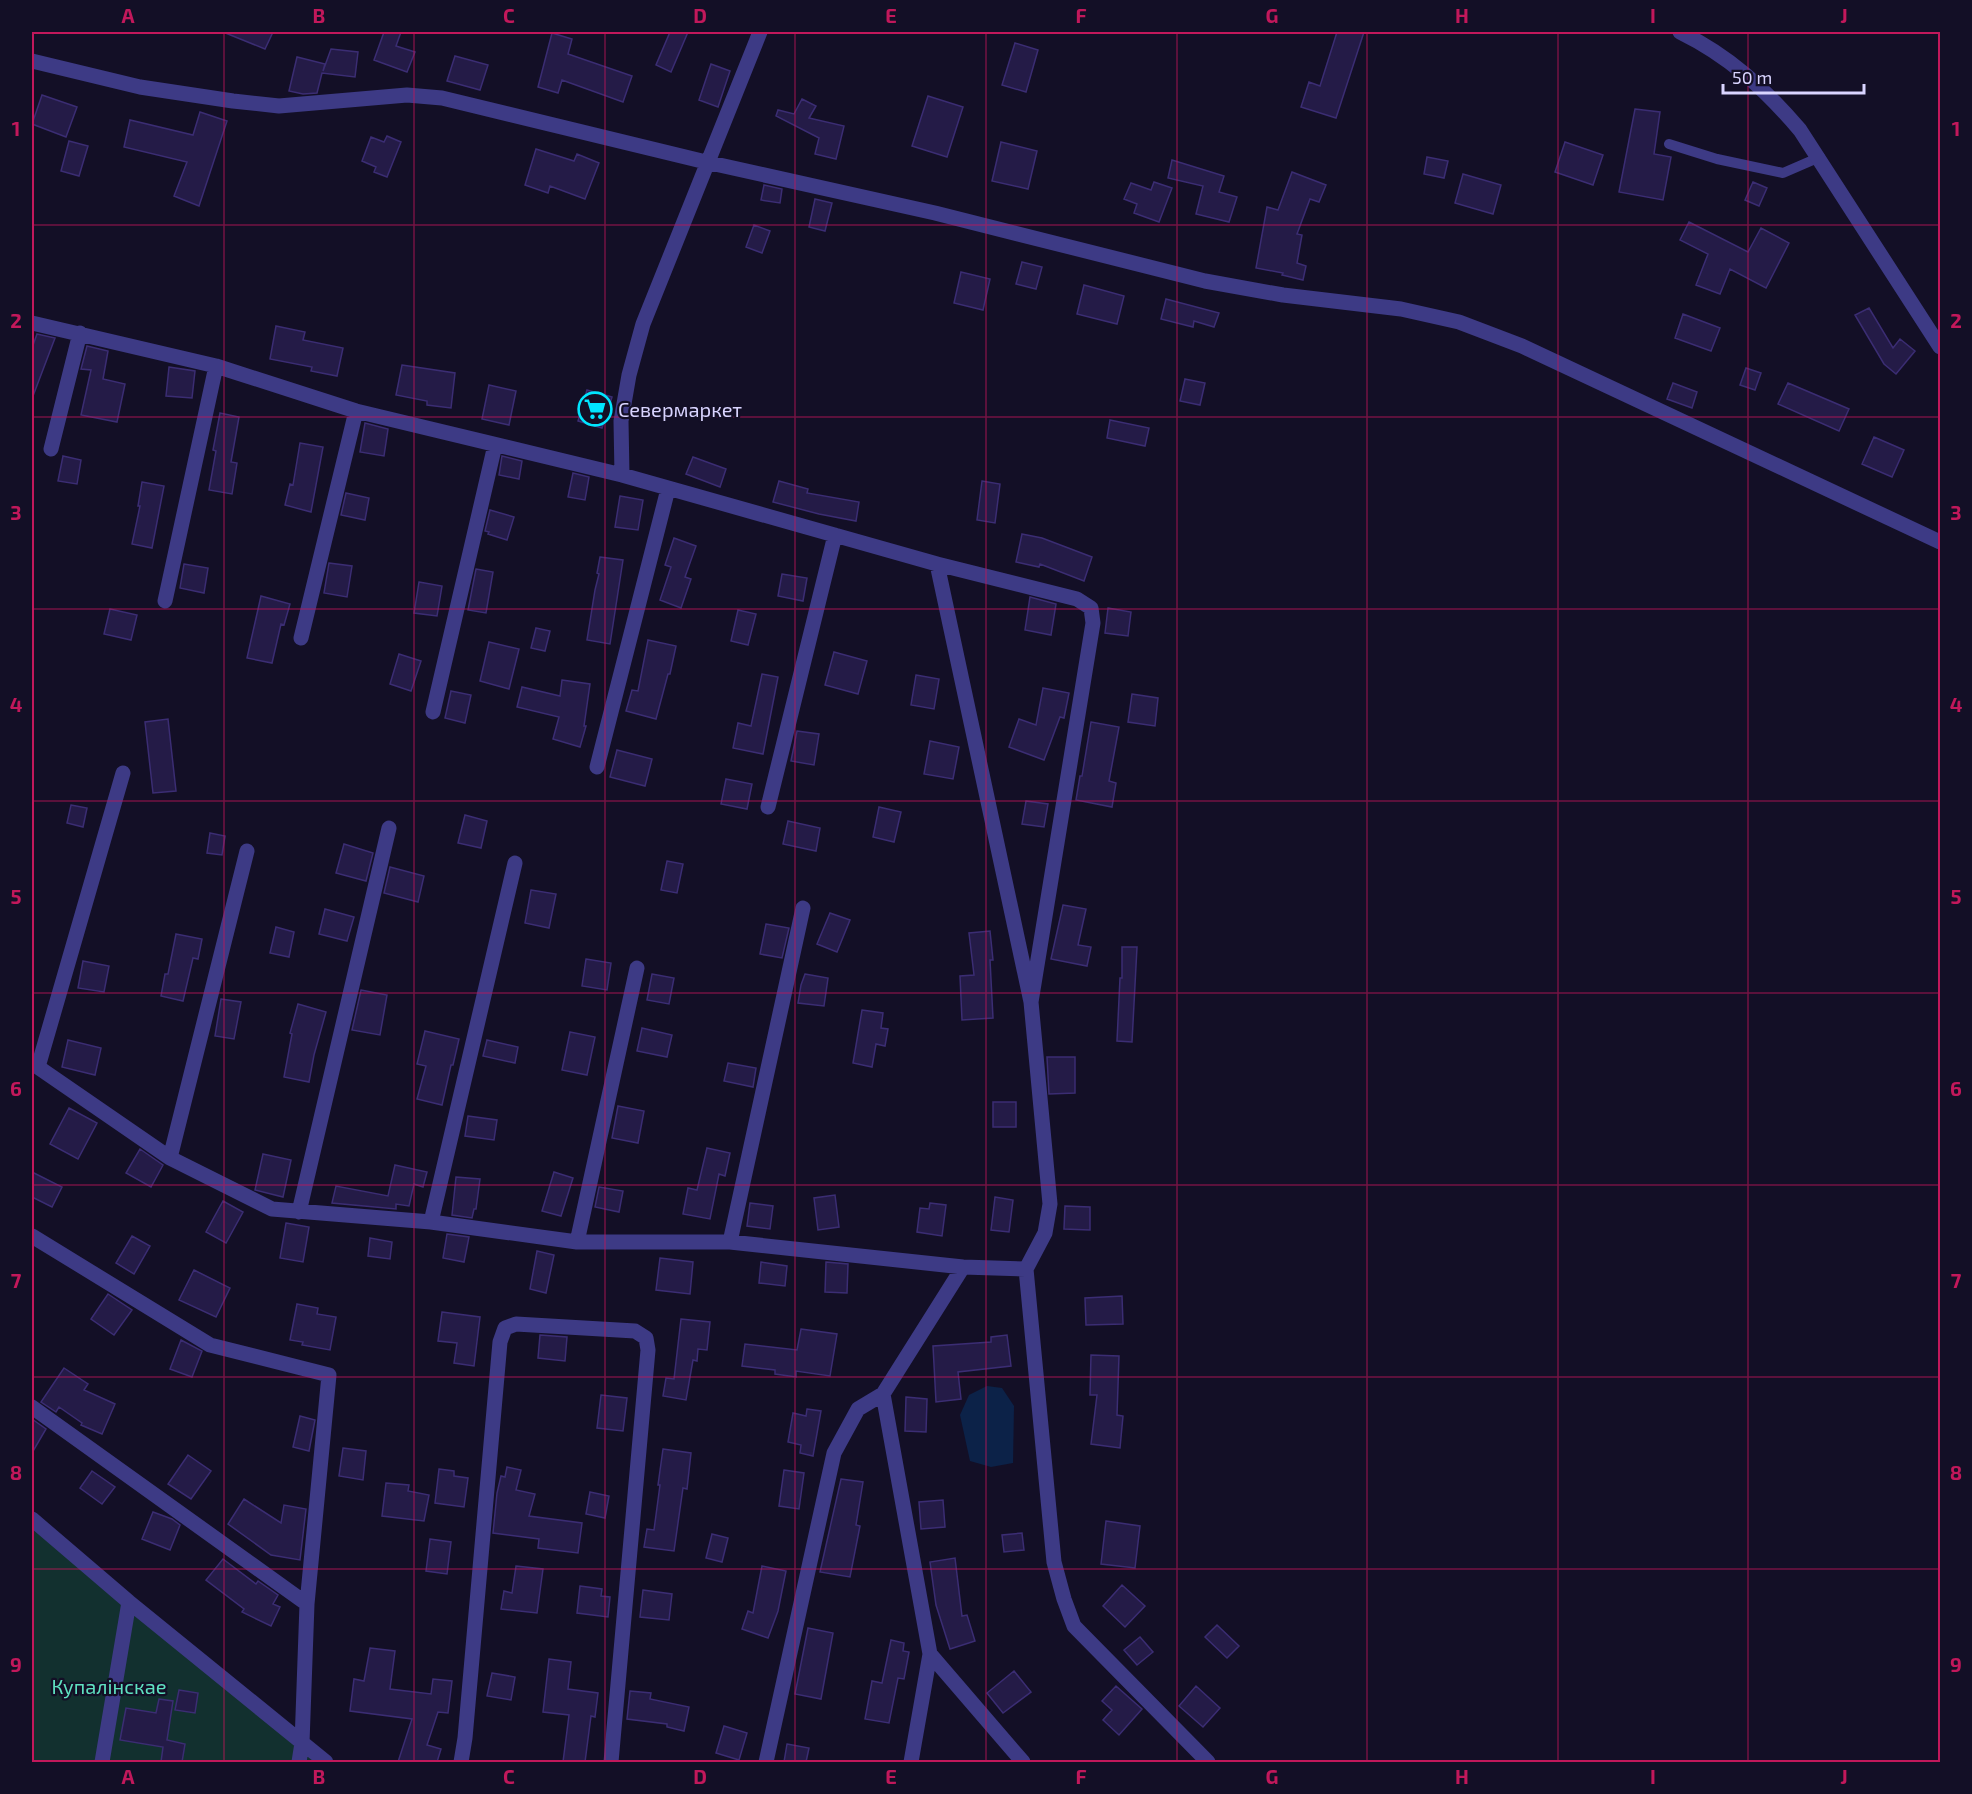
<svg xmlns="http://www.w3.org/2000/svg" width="1972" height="1794" font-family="'Exo 2',sans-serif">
<rect width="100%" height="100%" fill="#130f26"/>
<path fill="#12302f" d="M32,1519L313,1752L311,1762H32Z"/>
<path fill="#0c2248" d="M987,1386L1002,1388L1014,1406L1013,1463L991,1467L970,1461L960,1415L969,1395Z"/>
<path fill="#241b47" stroke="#3b2d73" stroke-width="1.5" d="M223,32H273L265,49Z
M384,32H401L396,46L415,52L407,72L374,60Z
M670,32H688L671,72L656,65Z
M1337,32H1364L1336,118L1301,107L1309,82L1320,86Z
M552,33L572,39L568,54L632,76L623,102L562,80L558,93L538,87Z
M1015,43L1038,50L1026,92L1002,85Z
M331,49L358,52L355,77L322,73L317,93L303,94L289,91L297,57L325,64L323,71Z
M455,56L488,65L480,90L447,81Z
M711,64L730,71L718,107L699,100Z
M42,95L77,107L66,137L32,124Z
M928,96L963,107L947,157L912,146Z
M802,99L816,106L809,118L844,126L836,159L815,154L819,138L776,116L778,110L794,114Z
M1635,109L1660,112L1654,154L1671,157L1663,200L1619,192Z
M200,112L227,121L199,206L174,196L187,162L124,147L130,120L193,135Z
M387,136L401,142L387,177L374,172L376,167L362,161L371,137L384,142Z
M69,141L88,146L79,176L61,171Z
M1001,142L1037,151L1028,189L992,181Z
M1565,142L1603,155L1593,185L1555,172Z
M536,149L574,161L577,154L599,163L585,199L550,186L548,193L525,185Z
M1427,157L1448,161L1444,178L1424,174Z
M1172,160L1224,176L1219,192L1237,197L1229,222L1196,214L1203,186L1168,178Z
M1292,172L1326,185L1319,202L1310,199L1297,234L1302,235L1297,263L1306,266L1303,280L1282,275L1283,273L1256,268L1267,207L1278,210Z
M1463,174L1501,185L1493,214L1455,203Z
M1154,182L1172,188L1159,222L1134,213L1137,204L1124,199L1131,183L1151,190Z
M1753,182L1767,188L1759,206L1745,200Z
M764,185L782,189L780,203L761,200Z
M815,199L832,203L825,231L809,227Z
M1689,222L1748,252L1761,228L1789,243L1766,288L1730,269L1720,294L1696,285L1708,254L1680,240Z
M754,225L770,231L762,253L746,247Z
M1022,262L1042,267L1036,289L1016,284Z
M961,272L990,279L983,310L954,303Z
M1084,285L1124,296L1117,324L1077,314Z
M1166,299L1219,313L1214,327L1194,321L1193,327L1161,319Z
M1869,308L1893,348L1900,339L1915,351L1896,374L1884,364L1855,315Z
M1683,314L1720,328L1711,351L1675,338Z
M276,326L305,332L303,340L343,348L337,376L311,371L312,367L270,359Z
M37,334L55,338L33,396H32V348Z
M87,346L108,351L103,379L125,384L117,422L81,415L91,370L81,369Z
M402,365L455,373L451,408L427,405V401L396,395Z
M169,367L195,371L192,398L166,396Z
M1746,368L1761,373L1755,390L1740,385Z
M1185,379L1205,383L1200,405L1180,401Z
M1673,383L1697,392L1692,408L1667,399Z
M1788,383L1849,409L1839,431L1778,404Z
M489,385L516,391L509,425L482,419Z
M587,390L612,397L602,428L578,421Z
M220,413L239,417L231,462L237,463L232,494L209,490L216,451L213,450Z
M1110,420L1149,428L1145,446L1107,438Z
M365,423L388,429L384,456L360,452Z
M1874,437L1904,450L1892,477L1862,464Z
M300,443L323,447L311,512L285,505L290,484L293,485Z
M63,456L81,460L77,484L58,481Z
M502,456L522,461L519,479L499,475Z
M693,457L726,469L720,487L686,474Z
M573,473L589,477L585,500L568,497Z
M779,481L808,489L807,493L859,502L856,521L819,514L773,502Z
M982,481L1000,484L995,523L977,520Z
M142,482L164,486L152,548L132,544L140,506H138Z
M346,493L369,498L365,520L341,515Z
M620,496L643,500L638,530L615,527Z
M490,510L514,517L507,540L488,534L489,532L485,531Z
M1022,534L1042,538L1092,557L1084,581L1040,564L1039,567L1016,562Z
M674,538L696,546L685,577L691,579L681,608L660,600L671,567L665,565Z
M600,557L623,560L610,644L587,640L595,590L599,574L597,573Z
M329,563L352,566L347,597L324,593Z
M184,564L208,568L204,593L180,588Z
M476,569L493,572L486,613L468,610Z
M782,574L807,578L803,601L778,596Z
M419,582L442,586L437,616L414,613Z
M261,596L290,604L284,625L281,624L272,663L247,658Z
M1030,597L1056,604L1051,635L1025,630Z
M1108,608L1131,612L1128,636L1105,633Z
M110,609L137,615L131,640L104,634Z
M738,610L756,614L748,645L731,641Z
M536,628L550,631L545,651L531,648Z
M648,640L676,646L670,674H668L656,719L626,711L632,690L638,691Z
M489,642L519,649L509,689L480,681Z
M834,652L867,661L858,694L825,685Z
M399,654L421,661L411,691L390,684Z
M762,674L778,677L763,754L733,748L738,723L751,726Z
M916,675L939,679L934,709L911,705Z
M562,680L590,684L584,726H586L580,747L553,739L559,717L517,707L522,687L560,696Z
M1043,688L1069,693L1064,718L1060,717L1044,760L1009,747L1019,719L1036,725Z
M451,691L471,695L465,723L445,718Z
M1132,694L1158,698L1155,726L1128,722Z
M168,719L176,791L153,793L145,722Z
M1091,722L1119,727L1109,781L1116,783L1112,807L1076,800L1080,776H1082Z
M797,731L819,734L814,765L791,761Z
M930,741L959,747L953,779L924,774Z
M617,750L652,759L645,786L610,777Z
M726,779L752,784L747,809L721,804Z
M1026,801L1048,804L1044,827L1022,824Z
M71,805L87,808L83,827L67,823Z
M879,807L901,812L894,842L873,837Z
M465,815L487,821L481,848L458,843Z
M788,821L820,828L816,851L783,844Z
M210,833L225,836L222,855L207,853Z
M344,844L373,853L366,881L336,873Z
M667,861L683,864L677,893L661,890Z
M390,867L424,876L418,902L384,893Z
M531,890L556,894L549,928L525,923Z
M1063,905L1086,909L1078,945L1091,947L1087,966L1051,959Z
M325,909L354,917L347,941L319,934Z
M830,913L850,920L837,952L817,944Z
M766,924L789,928L782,958L760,954Z
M276,927L294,932L289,957L270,953Z
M990,931L993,960H990L993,1018L962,1020L960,976L974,975L969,933Z
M176,934L202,939L198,959L193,958L183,1001L161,996L165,974H168Z
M1122,947H1137L1132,1042L1117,1041L1120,978H1122Z
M586,959L611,963L607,990L582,986Z
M83,961L109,966L104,992L78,988Z
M652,974L674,978L669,1004L647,1000Z
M805,974L828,978L824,1006L798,1003L801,985Z
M361,990L387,995L380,1035L352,1030Z
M221,999L241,1002L234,1039L215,1036Z
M298,1004L326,1012L314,1055L309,1082L284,1077L292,1034L290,1033Z
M862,1010L883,1013L881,1028L888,1029L885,1046L876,1044L872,1067L853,1063Z
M642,1028L672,1035L667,1057L637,1051Z
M425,1031L459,1039L453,1065H451L442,1105L417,1099L426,1066L417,1064Z
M570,1032L595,1037L587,1075L562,1070Z
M68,1040L101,1048L95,1075L62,1067Z
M487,1040L518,1047L515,1063L483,1056Z
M1047,1057H1075V1093L1049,1094Z
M728,1063L756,1068L753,1087L724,1081Z
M993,1102H1016V1127H993Z
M618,1106L644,1111L638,1143L612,1138Z
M69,1108L97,1123L78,1159L50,1144Z
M468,1116L497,1120L494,1140L465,1136Z
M707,1148L730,1153L725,1176L719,1174L710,1219L683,1214L688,1188L697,1190Z
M140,1149L163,1165L151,1187L126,1173Z
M263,1154L291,1160L283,1197L255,1190Z
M395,1165L427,1172L423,1187L414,1184L409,1206L396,1204V1209L332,1203L336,1186L388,1196Z
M32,1172L62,1187L52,1207L32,1197Z
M554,1172L573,1178L561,1216L542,1211Z
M456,1177L480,1179L476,1209H474L472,1218L452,1215Z
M599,1187L623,1191L619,1212L595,1207Z
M835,1195L839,1227L818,1230L814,1198Z
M995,1197L1013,1200L1009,1232L991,1230Z
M223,1201L243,1212L226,1243L206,1232Z
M750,1203L773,1206L770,1229L747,1226Z
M930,1203L946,1205L942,1236L917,1232L920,1208L929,1209Z
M1065,1206L1090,1207V1230L1064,1229Z
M286,1223L309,1227L303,1262L280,1258Z
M447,1234L469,1237L464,1262L443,1258Z
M132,1236L150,1246L134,1274L116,1263Z
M370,1238L392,1242L390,1259L368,1256Z
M537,1251L554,1255L546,1293L530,1289Z
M660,1258L693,1262L690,1294L656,1290Z
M761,1262L787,1266L785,1286L759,1283Z
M826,1262L848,1264L847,1293L825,1292Z
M194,1270L230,1288L216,1317L179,1300Z
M108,1294L132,1310L114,1335L91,1319Z
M1122,1296L1123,1324L1086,1325L1085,1298Z
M297,1304L318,1308L317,1314L336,1317L330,1350L302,1345L303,1342L290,1340Z
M442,1312L480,1317L474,1366L454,1363L457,1343L438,1341Z
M681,1319L710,1322L707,1350L698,1349L697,1361L693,1360L686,1400L663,1396L666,1378L674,1379Z
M801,1329L837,1334L830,1376L796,1371V1377L775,1374V1370L742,1366L745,1344L797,1350Z
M540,1335L567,1337L565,1361L538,1358Z
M1007,1335L1011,1366L958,1372L961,1399L936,1402L933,1346L991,1342V1337Z
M181,1340L202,1351L192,1377L170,1369Z
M1091,1355L1119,1356L1117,1415L1123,1416L1120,1448L1091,1444L1097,1395H1090Z
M64,1368L88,1384L84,1390L115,1404L102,1434L81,1425L82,1423L59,1407L56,1412L41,1402Z
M601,1395L627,1398L623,1431L597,1428Z
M906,1397L927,1399L926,1432L905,1431Z
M807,1409L821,1411L813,1456L800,1453L801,1445L788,1442L793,1413L806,1416Z
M300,1416L315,1420L309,1451L293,1447Z
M32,1419L46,1429L32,1453Z
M343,1448L366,1451L363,1480L339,1476Z
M663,1449L691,1453L687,1489L683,1488L674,1551L644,1547L647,1529L654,1530L660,1485H658Z
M188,1455L211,1471L191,1499L168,1484Z
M507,1467L521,1470L516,1490L535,1494L529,1516L582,1523L578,1553L538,1548L539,1539L493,1533L497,1493L501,1476L505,1477Z
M439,1469L454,1471V1476L468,1478L464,1507L435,1503Z
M784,1470L804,1473L799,1509L779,1506Z
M92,1471L115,1487L102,1504L80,1488Z
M841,1479L863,1482L856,1525L860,1526L850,1577L820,1572Z
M386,1483L409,1485L408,1491L429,1495L424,1521L382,1516Z
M590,1492L609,1496L605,1518L586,1514Z
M244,1499L281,1523L284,1505L306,1509L300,1560L271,1555L228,1524Z
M943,1500L945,1527L921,1529L919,1502Z
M153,1512L172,1519L180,1525L170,1550L142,1539Z
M1106,1521L1140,1526L1135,1568L1101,1564Z
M1022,1533L1024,1550L1004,1552L1002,1535Z
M712,1534L728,1538L722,1562L706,1558Z
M430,1539L451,1542L447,1574L426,1571Z
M955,1558L962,1616L967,1615L975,1641L950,1649L936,1605L930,1562Z
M223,1559L256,1584L258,1581L278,1595L273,1604L280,1607L271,1626L242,1612L244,1609L206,1580Z
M516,1566L543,1569L537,1613L501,1609L504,1591L512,1593Z
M762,1566L786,1571L778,1611L768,1638L742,1629L748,1611L753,1613Z
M1122,1585L1145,1606L1125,1627L1103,1606Z
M580,1586L602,1589L601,1596L610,1597L608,1617L577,1613Z
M643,1590L672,1594L669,1620L640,1617Z
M1217,1625L1239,1646L1227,1658L1205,1637Z
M808,1628L833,1633L821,1699L795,1694Z
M1140,1637L1153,1652L1137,1665L1124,1650Z
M891,1640L904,1643L903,1651L909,1652L904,1679L898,1678L889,1723L865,1719L872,1681L882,1683Z
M370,1648L395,1651L390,1689L431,1694L433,1679L452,1681L448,1713L438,1712L427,1745L441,1749L437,1762H398L412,1719L350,1711L354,1679L364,1681Z
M549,1659L571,1662L568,1689L598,1693L595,1717L591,1716L585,1762H563L569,1715L543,1712Z
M1014,1671L1031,1692L1003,1713L987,1693Z
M492,1673L515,1677L511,1700L487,1696Z
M1116,1686L1142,1709L1119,1735L1103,1720L1112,1710L1102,1701Z
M1196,1686L1220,1708L1203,1727L1179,1706Z
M179,1690L198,1693L195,1713L175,1710Z
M630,1691L651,1693L650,1699L689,1707L684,1731L667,1727V1724L627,1719Z
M159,1699L173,1701L167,1740L185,1744L182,1762H161L163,1747L120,1740L126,1708L156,1713Z
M724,1726L747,1733L739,1760L716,1753Z
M787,1744L809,1748L806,1762H784Z"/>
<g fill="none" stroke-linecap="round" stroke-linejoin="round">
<path stroke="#3d3a85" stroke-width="10" d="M1669,144L1717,159L1783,173L1820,157"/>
<path stroke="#3d3a85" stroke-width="15" d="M32,61L140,87L233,101L279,106L407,95L442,98L706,162L935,213L1205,281L1283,295L1401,309L1459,322L1522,346L1940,542
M32,323L216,366L356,411L622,475L937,564L1077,599L1091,608L1093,623L1031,1002
M51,449L80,333
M622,475L621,421L629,375L643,324L760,32
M937,564L1031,1002L1050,1204L1045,1233L1026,1269L1054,1562L1064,1599L1074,1626L1208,1762
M165,601L216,366
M301,638L356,411
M433,712L495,445
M597,767L668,489
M768,807L835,535
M32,1063L170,1158L272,1209L431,1222L577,1242H730L963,1267L1026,1269
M38,1067L123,773
M170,1158L247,851
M299,1212L389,828
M431,1222L515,863
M32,1236L210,1345L329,1375L307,1604L302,1743L299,1762
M577,1242L637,968
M730,1242L803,908
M883,1394L930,1654L911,1762
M32,1407L307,1604
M32,1519L129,1602L326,1762
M930,1654L1023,1762
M102,1762L129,1602
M461,1762L465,1738L500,1342L505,1328L516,1324L635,1331L646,1338L648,1350L611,1762
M766,1762L834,1453L858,1409L883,1394L963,1267"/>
<path stroke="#3d3a85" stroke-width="15" d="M1680,32C1729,56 1764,88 1800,130L1940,347"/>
</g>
<path fill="none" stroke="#c2185b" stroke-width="1.5" stroke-opacity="0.55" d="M224,32V1762M414,32V1762M605,32V1762M795,32V1762M986,32V1762M1177,32V1762M1367,32V1762M1558,32V1762M1748,32V1762M32,225H1940M32,417H1940M32,609H1940M32,801H1940M32,993H1940M32,1185H1940M32,1377H1940M32,1569H1940"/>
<defs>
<symbol id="supermarket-ring" viewBox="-11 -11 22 22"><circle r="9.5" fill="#130f26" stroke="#00e5ff" stroke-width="1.5"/><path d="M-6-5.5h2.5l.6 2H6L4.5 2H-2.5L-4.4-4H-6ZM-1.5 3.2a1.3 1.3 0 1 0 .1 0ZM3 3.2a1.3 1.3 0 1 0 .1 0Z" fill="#00e5ff"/></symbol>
</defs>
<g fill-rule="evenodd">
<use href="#supermarket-ring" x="576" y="390" width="38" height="38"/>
</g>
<g text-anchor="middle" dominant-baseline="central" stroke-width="4.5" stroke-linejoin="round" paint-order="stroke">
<g font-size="20" fill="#d9d4ff" stroke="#130f26" text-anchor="start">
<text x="618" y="409">Севермаркет</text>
</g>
<g font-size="20" fill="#5fe0c0" stroke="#130f26">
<text x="109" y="1686">Купалінскае</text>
</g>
</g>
<rect width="1972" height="1794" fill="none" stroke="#130f26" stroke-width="66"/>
<path d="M1723 84v9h141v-9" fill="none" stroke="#d9d4ff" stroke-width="3"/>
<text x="1732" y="84" font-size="18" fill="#d9d4ff" stroke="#130f26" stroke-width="4.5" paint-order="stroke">50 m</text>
<rect x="33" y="33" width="1906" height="1728" fill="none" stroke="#c2185b" stroke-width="2"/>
<g font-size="20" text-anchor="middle" font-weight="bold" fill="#c2185b">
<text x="128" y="23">A</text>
<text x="319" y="23">B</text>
<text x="509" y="23">C</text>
<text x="700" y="23">D</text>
<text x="891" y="23">E</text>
<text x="1081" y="23">F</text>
<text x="1272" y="23">G</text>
<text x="1462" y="23">H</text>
<text x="1653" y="23">I</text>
<text x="1844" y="23">J</text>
<text x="16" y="136">1</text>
<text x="1956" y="136">1</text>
<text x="16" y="328">2</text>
<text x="1956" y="328">2</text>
<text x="16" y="520">3</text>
<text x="1956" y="520">3</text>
<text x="16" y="712">4</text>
<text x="1956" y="712">4</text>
<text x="16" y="904">5</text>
<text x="1956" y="904">5</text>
<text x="16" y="1096">6</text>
<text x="1956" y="1096">6</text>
<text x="16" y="1288">7</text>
<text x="1956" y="1288">7</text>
<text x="16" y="1480">8</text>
<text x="1956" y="1480">8</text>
<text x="16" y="1672">9</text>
<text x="1956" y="1672">9</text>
<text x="128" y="1784">A</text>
<text x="319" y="1784">B</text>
<text x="509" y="1784">C</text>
<text x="700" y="1784">D</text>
<text x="891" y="1784">E</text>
<text x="1081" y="1784">F</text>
<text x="1272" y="1784">G</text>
<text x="1462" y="1784">H</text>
<text x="1653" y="1784">I</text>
<text x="1844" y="1784">J</text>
</g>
</svg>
